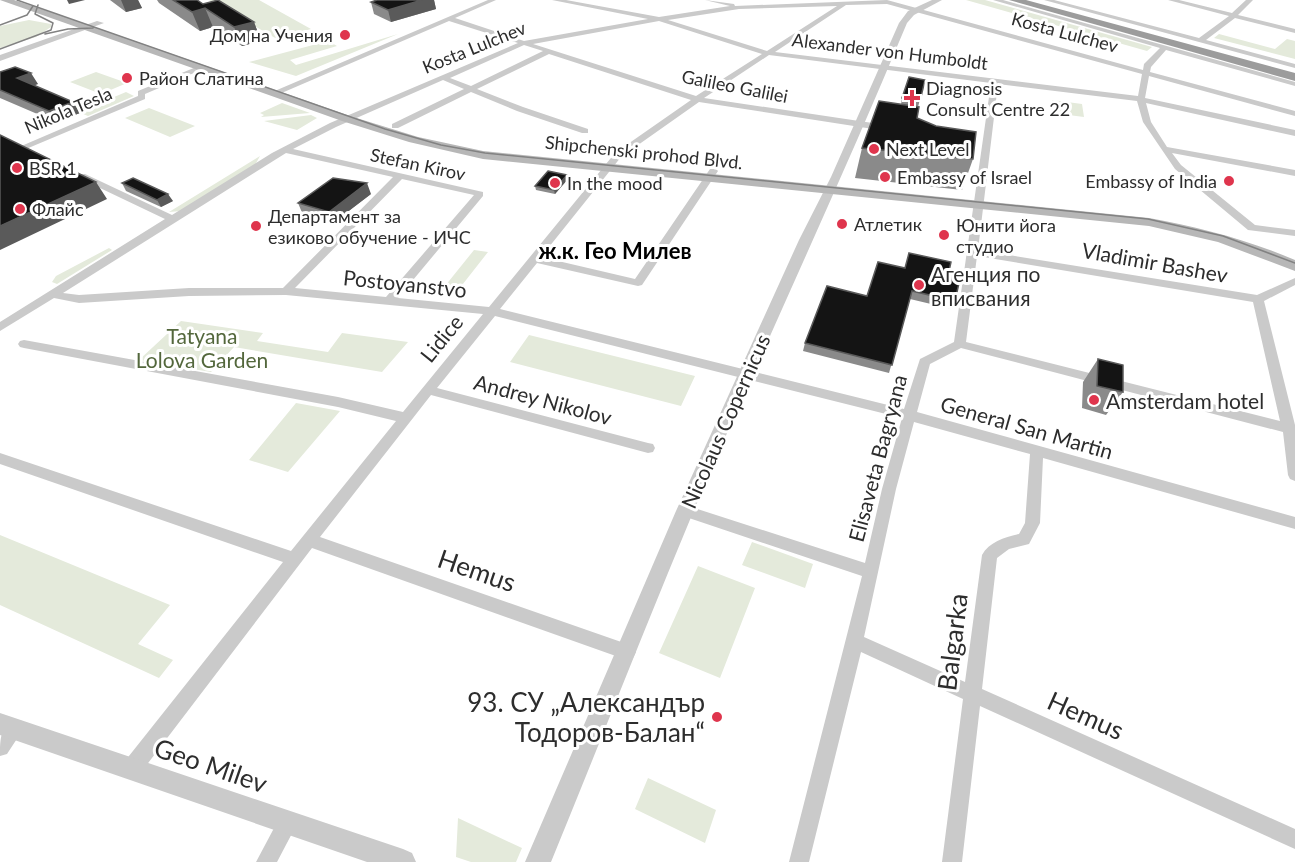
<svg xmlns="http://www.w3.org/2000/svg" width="1295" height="862" font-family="Lato,sans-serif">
<rect width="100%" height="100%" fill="#fff"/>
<path fill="#e4eadb" d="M209,0H259L311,29L277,39Z
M966,0H985L1152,47L1147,51Z
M29,20L51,24V27L36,37L0,48V26Z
M398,34L296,76L249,62L328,41L337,46L290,60L296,65Z
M1219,34L1275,49L1287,39L1295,41V59L1214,38Z
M96,72L127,83L101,94L70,82Z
M126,92L134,96L88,116L69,108L79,104L88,108Z
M1052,100L1082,104L1084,117L1053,113Z
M282,103L310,113L261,117L264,115L260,113Z
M149,108L195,126L170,137L125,118Z
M311,115L317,118L297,130L264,121Z
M260,156L255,165L181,211L169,212Z
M109,248L112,250L57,284L52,282L56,276Z
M474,250L488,252L459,289L445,286Z
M181,321L263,333L257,341L328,352L342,333L408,342L382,372L234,347L211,372L139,360Z
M529,335L695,376L681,406L510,362Z
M296,403L340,411L288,472L249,460Z
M0,535L170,605L138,644L173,660L159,678L0,605Z
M752,542L813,564L805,588L742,565Z
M698,566L755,588L720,678L659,653Z
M648,778L716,810L705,843L635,809Z
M458,818L522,848L516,862H471L456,857Z"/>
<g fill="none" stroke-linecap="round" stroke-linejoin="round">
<path fill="#cacaca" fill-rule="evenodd" d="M488,0H496L455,18L524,41L648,19L552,0H566L659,17L730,6L705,0L734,4L735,6L887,0L1143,70L1144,64L1160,48L993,0H1003L1295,82V86L1166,50L1151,67L1150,72L1295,111V116L1149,76L1145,98L1295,130V136L1146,103L1151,122L1167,147L1295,170V176L1172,153L1181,165L1255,225L1295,230V236L1248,230L1175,169L1143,122L1137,101L998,84L978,250L1257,295L1295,278V285L1264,301L1295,425V481L1290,479L1288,475L1283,432L961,348L930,364L917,412L1295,517V529L1043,458L1040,523L1029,544L1009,549L997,558L982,689L1295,829V849L980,706L962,862H942L963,699L861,652L809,862H789L862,576L680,515L678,511L680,507L685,505L865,563L882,489L902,418L495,316L437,388L648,443L653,444L655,448L653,452L648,453L431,395L320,537L627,644L633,646L636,652L633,658L627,660L312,548L139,775L132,778L125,775L122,768L125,761L283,562L0,464V453L291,551L396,421L338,407L24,348L20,347L18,344L20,341L24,340L338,397L403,412L483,314L286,295L189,296L79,303L54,298L0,331V322L165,219L79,178V174H85L172,215L272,153L330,123L518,43L449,21L277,95L270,93ZM887,4L1142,74L1138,96L775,52L846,5ZM837,6L767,51L668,20L739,9ZM659,21L762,54L696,96L533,44ZM524,45L543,51L471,86L450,78ZM549,54L691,100L615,153L489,307L398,298L483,196V192L293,149L336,127L443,80L464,89L392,124V128H398L471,92L517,111L582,133H588V129L523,107L477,89ZM769,55L991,83L954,342L920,359L904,409L500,309L537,263L638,286L642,285L718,171L716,169H710L635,279L541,257L621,157L699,102L886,131L890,128L886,125L704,98ZM286,153L393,177L283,288H189L79,295L63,293ZM402,179L474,195L386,297L295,288ZM977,256L1253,302L1280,421L966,342ZM914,422L1030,454L1025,523L1019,534C1005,537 989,542 982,555L965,682L864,637L896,489Z
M1044,0H1054L1199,38L1229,16L1168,0H1179L1232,13L1246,0H1253L1238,15L1295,29V33L1235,18L1206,40L1295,64V68Z
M201,65L208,67L145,94V99L26,149L19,147L138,96V91Z
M15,719L22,721L24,728L7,754L0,756C0,740 0,726 15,719Z
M288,812L295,815L298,822L277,862H256L281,815Z"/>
<path fill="#cacaca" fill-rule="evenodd" d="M932,0H942L914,15L907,23C839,187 763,347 694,510C645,627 599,745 551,862H525L676,511L799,240L831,177L899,23L908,11Z
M97,21L104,23L0,61V55Z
M0,713L403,849L412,853L416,862H367L0,735Z"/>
<path fill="#b7b7b7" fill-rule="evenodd" d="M0,0H14L60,15L350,116L418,137L483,151L1149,218C1199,227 1248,240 1295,260V271L1218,242L1149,226L483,159L409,142L342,121Z"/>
<path fill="#9c9c9c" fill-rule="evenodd" d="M1009,0H1026L1295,73V81Z"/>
<path stroke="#828282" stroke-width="1.5" d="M17,0L385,129L441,145L485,153L1148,219L1223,236L1295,263
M0,25L27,15L33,6
M45,34L68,29L93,28
M0,49L51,30L53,23L35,14L38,5"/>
</g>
<path fill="#8a8a8a" d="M110,0H138L142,8L126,12Z
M157,0H197L203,4L254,22L261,41L242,46L213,27L200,31L159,3Z
M377,0H434L436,9L391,22L374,14L371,2Z
M0,72L38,84L33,85L80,113L56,122L0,98Z
M925,80L918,107L917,118L973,159L962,190L855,178L862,148L901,105L902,98Z
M568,179L555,194L536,190L535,186Z
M122,183L173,201L161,207L126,191Z
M371,194L333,223L303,215L298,203Z
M905,268L949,271L955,301L952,309L910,299L889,373L803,351L805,343Z
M1098,359L1123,392L1106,415L1082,408L1083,382Z"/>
<path fill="#5a5a5a" d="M67,0H85L69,4Z
M121,0H138L142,8L126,12Z
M422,0H434L436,9L391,22L388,10Z
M205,8L213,27L200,31L192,12Z
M254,22L261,41L242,46L234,27Z
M31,73L38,84L24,89L17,78Z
M73,102L80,113L56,122L49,111Z
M567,175L568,179L555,194L554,190Z
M96,182L107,199L0,250V226Z
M367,183L371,194L333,223L329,212Z
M168,194L173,201L161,207L157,200Z"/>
<path fill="#141414" stroke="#5a5a5a" stroke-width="1.5" d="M173,0H197L203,4L218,0L254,22L234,27L205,8L192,12Z
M377,0H422L388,10L371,2Z
M15,67L31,73L17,78L73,102L49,111L0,90V72Z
M909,77L925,80L920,101L902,98Z
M879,101L919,107L917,118L936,126L976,132L973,159L862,148Z
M0,135L96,182L0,226Z
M548,171L567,175L554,190L535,186Z
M133,178L168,194L157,200L122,183Z
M333,178L367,183L329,212L298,203Z
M909,253L951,262L949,271L961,274L955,301L912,291L892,365L805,343L827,286L867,296L878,262L905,268Z
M1098,359L1123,365V392L1097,386Z"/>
<g fill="#df354d" stroke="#fff" stroke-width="2">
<circle cx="345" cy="35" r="6"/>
<circle cx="127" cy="78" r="6"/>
<path d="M909 89h6v6h6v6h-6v6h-6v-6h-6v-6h6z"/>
<circle cx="874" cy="149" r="6"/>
<circle cx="17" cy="168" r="6"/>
<circle cx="885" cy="177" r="6"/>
<circle cx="1229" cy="181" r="6"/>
<circle cx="555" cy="183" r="6"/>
<circle cx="20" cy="209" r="6"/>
<circle cx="842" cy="224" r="6"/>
<circle cx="256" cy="226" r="6"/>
<circle cx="944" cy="235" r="6"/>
<circle cx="919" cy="285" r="6"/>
<circle cx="1094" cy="400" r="6"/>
<circle cx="717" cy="717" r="6"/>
</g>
<g text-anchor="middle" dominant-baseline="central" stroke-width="6" stroke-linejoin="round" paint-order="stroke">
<g font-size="18" fill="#2d2d2d" stroke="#fff">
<text transform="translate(1065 32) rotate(15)">Kosta Lulchev</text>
<text transform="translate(474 47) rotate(-22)">Kosta Lulchev</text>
<text transform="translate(890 51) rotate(7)">Alexander von Humboldt</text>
<text transform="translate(735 86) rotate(11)">Galileo Galilei</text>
<text transform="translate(68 110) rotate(-23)">Nikola Tesla</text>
<text transform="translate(644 152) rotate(6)">Shipchenski prohod Blvd.</text>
<text transform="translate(418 164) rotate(12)">Stefan Kirov</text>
</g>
<g font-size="18" fill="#2d2d2d" stroke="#fff" text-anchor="start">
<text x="333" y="35" text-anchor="end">Дом на Учения</text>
<text x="139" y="78">Район Слатина</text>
<text x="926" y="88">Diagnosis<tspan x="926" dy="21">Consult Centre 22</tspan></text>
<text x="886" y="149">Next Level</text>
<text x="29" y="168">BSR 1</text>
<text x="897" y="177">Embassy of Israel</text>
<text x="1217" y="181" text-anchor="end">Embassy of India</text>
<text x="567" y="183">In the mood</text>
<text x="32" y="209">Флайс</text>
<text x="268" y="216">Департамент за<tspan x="268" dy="21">езиково обучение - ИЧС</tspan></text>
<text x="854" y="224">Атлетик</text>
<text x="956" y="225">Юнити йога<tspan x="956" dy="21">студио</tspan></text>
</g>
<g font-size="21" fill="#2d2d2d" stroke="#fff">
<text transform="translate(1155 262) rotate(10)">Vladimir Bashev</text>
<text transform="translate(405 283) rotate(6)">Postoyanstvo</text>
<text transform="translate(441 338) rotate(-51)">Lidice</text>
<text transform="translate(543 399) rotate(15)">Andrey Nikolov</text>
<text transform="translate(725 421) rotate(-66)">Nicolaus Copernicus</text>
<text transform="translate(1027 427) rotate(16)">General San Martin</text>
<text transform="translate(877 458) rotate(-75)">Elisaveta Bagryana</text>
</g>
<g font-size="21" fill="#2d2d2d" stroke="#fff" text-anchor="start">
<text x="931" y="273">Агенция по<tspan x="931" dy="24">вписвания</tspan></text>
<text x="1106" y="400">Amsterdam hotel</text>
</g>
<g font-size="21" fill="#53673c" stroke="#fff">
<text x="202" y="335">Tatyana<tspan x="202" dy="24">Lolova Garden</tspan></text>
</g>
<g font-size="22" font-weight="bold" fill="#000" stroke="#fff">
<text x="615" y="250">ж.к. Гео Милев</text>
</g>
<g font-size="26" fill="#2d2d2d" stroke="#fff">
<text transform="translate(477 570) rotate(19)">Hemus</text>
<text transform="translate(952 642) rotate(-83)">Balgarka</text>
<text transform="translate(1086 715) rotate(24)">Hemus</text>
<text transform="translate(211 765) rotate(19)">Geo Milev</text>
</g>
<g font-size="26" fill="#2d2d2d" stroke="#fff" text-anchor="end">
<text x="705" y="702">93. СУ „Александър<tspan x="705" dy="30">Тодоров-Балан“</tspan></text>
</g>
</g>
</svg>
